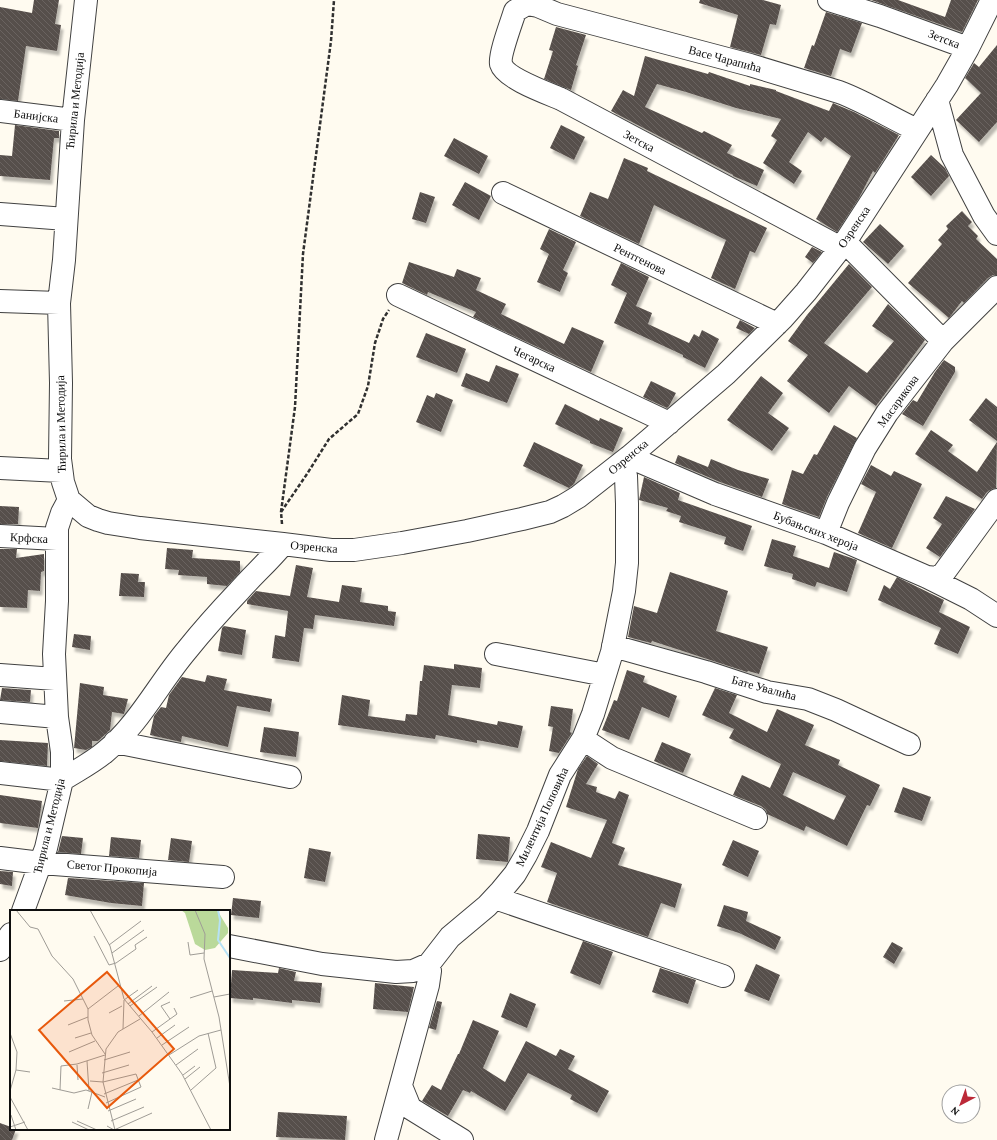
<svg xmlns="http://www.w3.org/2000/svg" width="997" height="1140" font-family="'Crimson Pro',serif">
<defs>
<pattern id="building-back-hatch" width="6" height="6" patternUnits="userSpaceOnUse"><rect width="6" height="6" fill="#574f4b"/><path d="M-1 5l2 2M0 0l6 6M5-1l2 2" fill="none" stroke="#6a6461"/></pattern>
<filter id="shadow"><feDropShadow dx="2.5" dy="4.5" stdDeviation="1" flood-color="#0004"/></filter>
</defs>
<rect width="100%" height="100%" fill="#fffbf0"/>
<path fill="url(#building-back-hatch)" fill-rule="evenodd" filter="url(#shadow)" d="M34,0H59L55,24L61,25L57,51L26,46L18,101L0,99V7L32,13Z
M700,0H763L781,5L776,25L770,24L761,55L730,47L738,15L699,3Z
M871,0H898L945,17L951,0H978L962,32Z
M826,12L862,23L851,53L840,49L831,76L804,68L812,45L814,46Z
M556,27L586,35L576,65L578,66L571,90L544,79L553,51L549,50Z
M997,45V122L979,142L956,120L981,93L965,78L974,63L979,67Z
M645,56L708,74L709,72L750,86V84L776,90V91L829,111L833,103L835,104L854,112L899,135L875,173L873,171L859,198L837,232L816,219L851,156L825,137L821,142L808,132L789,162L802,171L794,184L763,163L777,140L771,136L781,119L736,108L686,92L657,84L645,107L702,133L704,131L732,145L727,153L764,170L757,186L733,176V175L611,111L623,90L634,96Z
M15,125L59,131V138H54L50,180L0,176V155L12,156Z
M561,125L585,137L574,160L550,148Z
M454,138L488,156L479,174L444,156Z
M931,155L945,168L949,176L931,196L911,177Z
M624,158L648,168L647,171L767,228L755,253L750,251L735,289L711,278L726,240L654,205L639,244L580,216L590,192L608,199Z
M465,182L491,196L479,220L452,205Z
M420,192L435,197L426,223L412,219Z
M962,211L972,222L968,226L978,236L976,239L997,259V275H993L988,278L964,303L962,301L949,318L908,283L942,244L938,240L948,229L946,226Z
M880,224L904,246L888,264L863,242Z
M549,229L576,242L563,270L568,273L560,292L537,282L549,254L540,249Z
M812,247L822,252L813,263L805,257Z
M409,262L454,277L457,269L481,278L476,290L506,304L501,314L564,344L572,327L604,341L591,372L473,317L476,312L428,292L427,295L402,283Z
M621,263L649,277L636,306L652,313L648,324L689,343L694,334L699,337L702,330L719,339L705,368L683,357V355L614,323L627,293L611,285Z
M849,264L872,287L824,343L867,373L894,341L872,326L888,304L925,340L876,406L849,386L829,413L787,381L808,355L788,341L807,315Z
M740,320L755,328L749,334L736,328Z
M426,333L466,349L457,373L416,357Z
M944,360L955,367V372L923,426L902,414L913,400L917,402L935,372Z
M496,365L519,374L507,403L461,386L466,373L489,382Z
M761,376L783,393L768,413L789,428L772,451L727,420Z
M651,381L676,393L669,406L667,408L643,397Z
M436,393L453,400L441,432L416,422L427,395L434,398Z
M986,398L997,407V441L969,420Z
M565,404L599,421L600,418L623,428L613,452L590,443V441L555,424Z
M834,425L857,438L827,497L819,517L782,504L792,470L803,474L814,454L817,455Z
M931,430L953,445L948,451L977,472L997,442L996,488L992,489L987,492L982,499L915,454Z
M534,442L583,465L574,484L569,488L523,466Z
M678,455L708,467L711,459L738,470L769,479L762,497L720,482L675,463Z
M871,465L891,476L894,471L922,484L892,548L858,533L876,492L861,484Z
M644,477L680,493L678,500L752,526L743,551L724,544L726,537L679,522L681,516L666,511L668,508L639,500Z
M946,496L975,509L940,557L926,548L942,524L933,518Z
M0,506L19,507L18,524H0Z
M772,539L796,546L793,556L829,568L834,552L857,560L847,592L817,582L815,587L792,579L793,574L764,566Z
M167,548L193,550L192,558L240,561V572L227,586L207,584V577L178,575L179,570L165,569Z
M0,549H17L16,558L44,554V571L41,572L40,591L28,590L27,608L0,607Z
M296,565L313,568L307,597L339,602L342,585L362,588L360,602L388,606V611L396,612L394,626L315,615L313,629L304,628L299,662L272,658L275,635L285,637L288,611L247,604V601L256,591L290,596Z
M670,572L728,591L716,631L768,647L759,674L748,671L747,672L652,641L651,643L628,637L634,606L657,613Z
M121,573L139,574L138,582H145L144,597L119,596Z
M897,577L944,600L939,612L970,627L958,654L934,644L941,628L878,600L884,585L890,589Z
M224,626L246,630L242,655L218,651L222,628Z
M74,634L91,636L90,650L72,647Z
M454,664L482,668L480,688L452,685L448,715L497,725L498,721L523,726L518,748L477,740V743L436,735L435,739L338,725L342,695L370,700L368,716L405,721L406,714L417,715L420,681H422L424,665L454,669Z
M627,670L645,676L643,682L677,696L669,718L642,707L629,740L602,730L614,700L617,701Z
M207,675L227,679L224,690L272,699L270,712L237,706L228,747L182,736L181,742L150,735L154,716L161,707L166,708L169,695L182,677L205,682Z
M80,683L104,687L103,695L128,699L124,714L112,712L110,730L98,741H92V747L86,750L74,748Z
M2,688L31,690L30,702L0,700Z
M715,688L737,695L729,713L767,732L777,709L814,725L805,745L840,760L838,765L880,785L870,806L867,805L847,846L806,826L804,831L767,814L766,810L761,806L733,795L742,775L770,788L781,764L729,738L734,729L702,715ZM793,772L846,796L834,820L783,795Z
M551,706L573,709L570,732L572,733L559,753L549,751L553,727L548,726Z
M264,727L299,732L296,757L260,752Z
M0,740L48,743L47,766L0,761Z
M662,742L691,754L683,773L654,761Z
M587,756L598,764L586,784L597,787L596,792L615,799L619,791L629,795L612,843L625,848L618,865L682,884L675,908L661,903L648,937L547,902L557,873L541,867L551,842L591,858L607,820L566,807L578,769Z
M903,787L931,797L922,821L894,812Z
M0,795L42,801L38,828L0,823Z
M478,834L510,837L508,862L476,859Z
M62,836L83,838L81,854L58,852Z
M111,837L141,840L139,858L109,856Z
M171,838L192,841L189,862L168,860Z
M733,840L759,851L748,877L722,865Z
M309,848L331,852L325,882L304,878Z
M0,871L13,872L12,886L0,884Z
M68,878L144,883L142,906L111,903L65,895Z
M233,898L261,901L259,918L231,915Z
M724,905L748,912L746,921L781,937L775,950L739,933L717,926Z
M583,941L613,952L600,985L570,973Z
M892,942L903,948L894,964L883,957Z
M756,964L780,975L769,1001L744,991Z
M279,968L296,972L294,981L322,983L320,1003L292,1000V1003L253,998V1000L230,998L232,970L278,973Z
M660,968L696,980L688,1004L652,992Z
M375,983L414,987L408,1012L373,1009Z
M510,993L536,1004L527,1028L501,1017Z
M437,1001L442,1002L436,1030L429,1028Z
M473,1020L499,1031L483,1068L505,1082L526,1041L556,1056L560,1049L575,1056L568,1069L609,1091L597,1113L570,1099L572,1095L528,1073L505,1111L471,1091L470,1093L463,1090L448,1116L422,1101L432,1085L441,1090L458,1054H459Z
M278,1112L347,1116L345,1140L276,1137Z
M0,1123L11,1127V1129H16L12,1140H0Z"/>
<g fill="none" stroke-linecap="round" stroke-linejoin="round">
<defs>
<path id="minor" d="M86,0L73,120L64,260L59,303L61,383L60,459L63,482L69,500L88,516L98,520L108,523L140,528L283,544L331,550H354L402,543L467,531L522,519L550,512L563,506L578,497L629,457L726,374L782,319L806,292L845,242L947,85L968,48L992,0
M829,0L880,16L968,48
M527,4L515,11C512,21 499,55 501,64C505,78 547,93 561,99L841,248
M527,4L538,6L557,14L750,65L839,92C866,102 891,118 917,130
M937,100L952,155L984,216L997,234
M0,111L73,120
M503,193L777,324
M0,214L66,219
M845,242L943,341
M398,295L669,423
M0,301L59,303
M629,457L715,494L826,533L927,577L971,599L997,616
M0,468L61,471
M826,533L838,503L865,448L887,413L943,341L997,287
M0,536L57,539
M927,577L937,578L943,574L997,500
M613,646L706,672L767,692L808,699L836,710L909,744
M496,654L605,675
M0,675L55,679
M0,712L57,717
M583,739L612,758L756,818
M115,742L290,777
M0,773L62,780
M62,780C76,771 92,763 105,752C139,724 159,683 187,650C203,630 221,610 239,591C253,575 269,561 283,544
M0,858L41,863L223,877
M495,898L723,976
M23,911L46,848L62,780V752L57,717L54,654L57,601V528L62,513L69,500
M229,946L322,964L396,972L413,971L429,964
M0,950L11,934
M401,1086L410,1108L462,1140
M386,1140L428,985L430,971L429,964L450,937L487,906L501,891L515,874L526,855L538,831L560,775L583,739L593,714L612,652L624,591L627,563V504L626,476L622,463"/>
</defs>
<use href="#minor" stroke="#414141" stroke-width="24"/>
<path stroke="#303030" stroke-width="2.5" stroke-dasharray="4 2" stroke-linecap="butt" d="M281,512L307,474L329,439L358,414L368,386L375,343L383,319L389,310
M282,524L281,512L295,407L303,254L331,41L334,0"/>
<use href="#minor" stroke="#fff" stroke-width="22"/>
</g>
<g text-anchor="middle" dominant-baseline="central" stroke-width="4" stroke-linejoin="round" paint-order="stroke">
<g font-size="12" fill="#0e0e0e" stroke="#fff">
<text transform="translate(944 39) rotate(21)">Зетска</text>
<text transform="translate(725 59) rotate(15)">Васе Чарапића</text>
<text transform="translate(75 101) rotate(-84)">Ћирила и Методија</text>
<text transform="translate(36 116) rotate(7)">Банијска</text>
<text transform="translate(639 141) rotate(28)">Зетска</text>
<text transform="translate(854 227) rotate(-56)">Озренска</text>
<text transform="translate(640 259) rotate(26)">Рентгенова</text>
<text transform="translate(534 359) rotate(25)">Чегарска</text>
<text transform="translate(898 401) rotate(-54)">Масарикова</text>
<text transform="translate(61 424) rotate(-91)">Ћирила и Методија</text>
<text transform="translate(628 457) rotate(-40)">Озренска</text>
<text transform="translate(816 531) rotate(21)">Бубањских хероја</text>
<text transform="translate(29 538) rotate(3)">Крфска</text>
<text transform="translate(314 547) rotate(5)">Озренска</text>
<text transform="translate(764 688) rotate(15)">Бате Увалића</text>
<text transform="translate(542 817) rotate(-65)">Милентија Поповића</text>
<text transform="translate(49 826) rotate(-76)">Ћирила и Методија</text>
<text transform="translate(112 868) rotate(5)">Светог Прокопија</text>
</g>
</g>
<g transform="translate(10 910)">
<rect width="220" height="220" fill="#fffbf0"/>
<path d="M171,0H207L218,18V23L205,38L195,40L185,34L175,3Z" fill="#bad99a"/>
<path fill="none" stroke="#b6e1f5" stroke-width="2" d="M208,0L210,10L208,30L220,48"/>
<path fill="none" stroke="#9f9c96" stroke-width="1" d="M6,0L20,17L28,19L42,46L63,69L78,99V110L82,125L95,144M80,0L100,36L114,89L142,122L172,164L201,220M185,0L195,24L194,49L209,107L220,177M84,26L99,55L106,53L126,39L125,35L137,27M178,32L180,45L194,43M99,35L131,11M102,43L134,20M204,87L220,84M180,88L202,81M114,90L128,80M54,91L73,89M160,92L151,96L160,109M118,94L142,76M120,96L147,77M78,99L108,76M99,103L112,96M129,106L159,82M58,115L78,107M113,119L114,90M142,122L167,104L164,98M0,123L7,142L6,160L0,181M65,128L81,123M147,128L165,115M152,135L179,117M59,142L85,131M159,145L189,126L211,120M94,150L120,142M77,151L79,181M67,155L68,170M166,155L188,139M6,160L20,162M92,163L119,155M173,165L185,156M175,169L190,157M80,171L93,172M93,172L126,164L131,177L96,193M42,178L64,183L76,180L95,187M50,180L51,156L67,154L95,145M181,180L206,158L198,123M94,184L128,170M0,187L18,220M78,199L82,182M98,201L126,189M1,205L6,220M67,211L87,220M101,211L134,197M62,212L79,220M97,216L104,220L142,203M0,217L15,212M105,220L93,172L96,139L108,122L130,109"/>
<path fill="#e8590c" fill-opacity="0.15" stroke="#e8590c" stroke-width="2" d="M97,62L164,139L97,198L29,120Z"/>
<rect width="220" height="220" fill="none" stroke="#0e0e0e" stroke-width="2"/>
</g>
<g transform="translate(961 1104) rotate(221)"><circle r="19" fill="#ffffff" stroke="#9f9f9f"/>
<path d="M0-3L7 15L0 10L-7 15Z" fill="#bc2938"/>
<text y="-6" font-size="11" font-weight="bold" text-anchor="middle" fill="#0e0e0e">N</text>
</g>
</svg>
